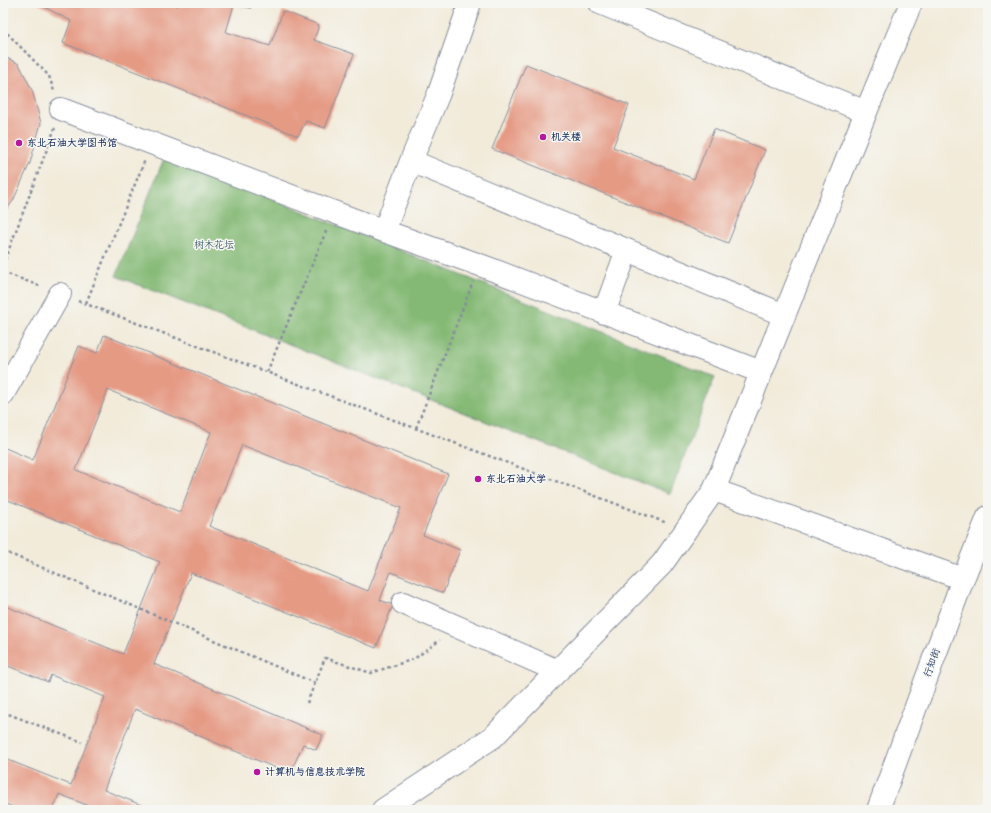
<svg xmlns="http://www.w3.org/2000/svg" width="991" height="813" font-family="'Balsamiq Sans','LXGW WenKai TC',sans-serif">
<rect width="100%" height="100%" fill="#f6f6f2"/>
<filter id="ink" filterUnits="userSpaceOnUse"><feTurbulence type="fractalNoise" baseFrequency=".025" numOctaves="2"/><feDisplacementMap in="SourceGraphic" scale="8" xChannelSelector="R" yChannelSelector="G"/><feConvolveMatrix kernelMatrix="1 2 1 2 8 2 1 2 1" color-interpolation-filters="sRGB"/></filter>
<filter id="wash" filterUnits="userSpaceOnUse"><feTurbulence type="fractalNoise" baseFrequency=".012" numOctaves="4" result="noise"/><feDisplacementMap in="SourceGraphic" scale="16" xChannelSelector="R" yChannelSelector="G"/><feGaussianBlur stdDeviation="0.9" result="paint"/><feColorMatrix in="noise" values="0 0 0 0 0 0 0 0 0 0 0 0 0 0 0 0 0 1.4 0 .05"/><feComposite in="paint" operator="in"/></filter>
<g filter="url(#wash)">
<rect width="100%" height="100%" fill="#f2ebda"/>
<path fill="#84b975" stroke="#50746a" d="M165,156L715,377L670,494L116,276Z"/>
<g id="blocks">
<path fill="#e59a84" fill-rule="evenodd" d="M37,3H171L178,6L179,3H253L251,8L234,5L226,32L270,46L283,11L319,25L314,40L354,54L325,128L306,121L298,136L63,43L71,21Z
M3,56L19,64L32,90L41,123L30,163L13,201L3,214Z
M526,64L629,105L613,147L694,179L714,129L765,150L728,243L492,149Z
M104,335L448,474L423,535L460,550L443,593L391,572L380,600L393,605L376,648L191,573L154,664L323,735L316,750L303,744L290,774L135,709L104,790L154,810H99L59,794L53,810H20L3,803V758L71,785L105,697L51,675L48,682L3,664V605L123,654L160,562L3,498V447L33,460L79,346L97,353ZM108,390L211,432L180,512L76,470ZM242,445L401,508L368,591L209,526Z"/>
</g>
</g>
<g filter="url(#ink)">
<use href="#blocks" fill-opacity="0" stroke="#868d9c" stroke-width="1"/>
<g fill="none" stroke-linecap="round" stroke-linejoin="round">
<defs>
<path id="minor" d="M470,3L439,93L411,161L384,231L480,265L761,372
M600,3L866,112
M61,109L384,231
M411,161L784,315
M604,313L627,250
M3,394L60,294
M714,490L963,579
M403,603L558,671
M383,810L493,737L662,564L714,490L866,112L911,3"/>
<path id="major" d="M878,810L963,579L988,517"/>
</defs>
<use href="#minor" stroke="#868d9c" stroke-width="24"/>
<use href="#major" stroke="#868d9c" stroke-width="24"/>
<path stroke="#868d9c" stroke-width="2.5" stroke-dasharray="3 3" stroke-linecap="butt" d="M3,29L49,76L54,91
M3,265L55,128
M3,272L42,287
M78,301L667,523
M86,303L145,160
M267,372L327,229
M416,428L473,282
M3,551L315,683
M307,703L325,658L371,673L414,659L440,640
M3,712L82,742"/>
<use href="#minor" stroke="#fff" stroke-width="22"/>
<use href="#major" stroke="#fff" stroke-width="22"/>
</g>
</g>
<g fill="#b5179e" stroke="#f6f6f2" stroke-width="1.5">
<circle cx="543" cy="137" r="4"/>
<circle cx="19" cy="143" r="4"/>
<circle cx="478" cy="479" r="4"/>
<circle cx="257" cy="772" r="4"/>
</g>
<g text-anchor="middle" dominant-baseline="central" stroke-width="3" stroke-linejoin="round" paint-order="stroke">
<g font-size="10" font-weight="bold" fill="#1b2f5e" stroke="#f6f6f2" text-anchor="start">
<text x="551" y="137">机关楼</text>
<text x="27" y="143">东北石油大学图书馆</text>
<text x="486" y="479">东北石油大学</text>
<text x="265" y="772">计算机与信息技术学院</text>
</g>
<g font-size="10" fill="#3e5a69" stroke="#f6f6f2">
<text x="214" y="245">树木花坛</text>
</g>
<g font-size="10" fill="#1b2f5e" stroke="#f6f6f2">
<text transform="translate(932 663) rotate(-70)">行知街</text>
</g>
</g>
<rect width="991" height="813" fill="none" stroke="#f6f6f2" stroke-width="16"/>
</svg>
